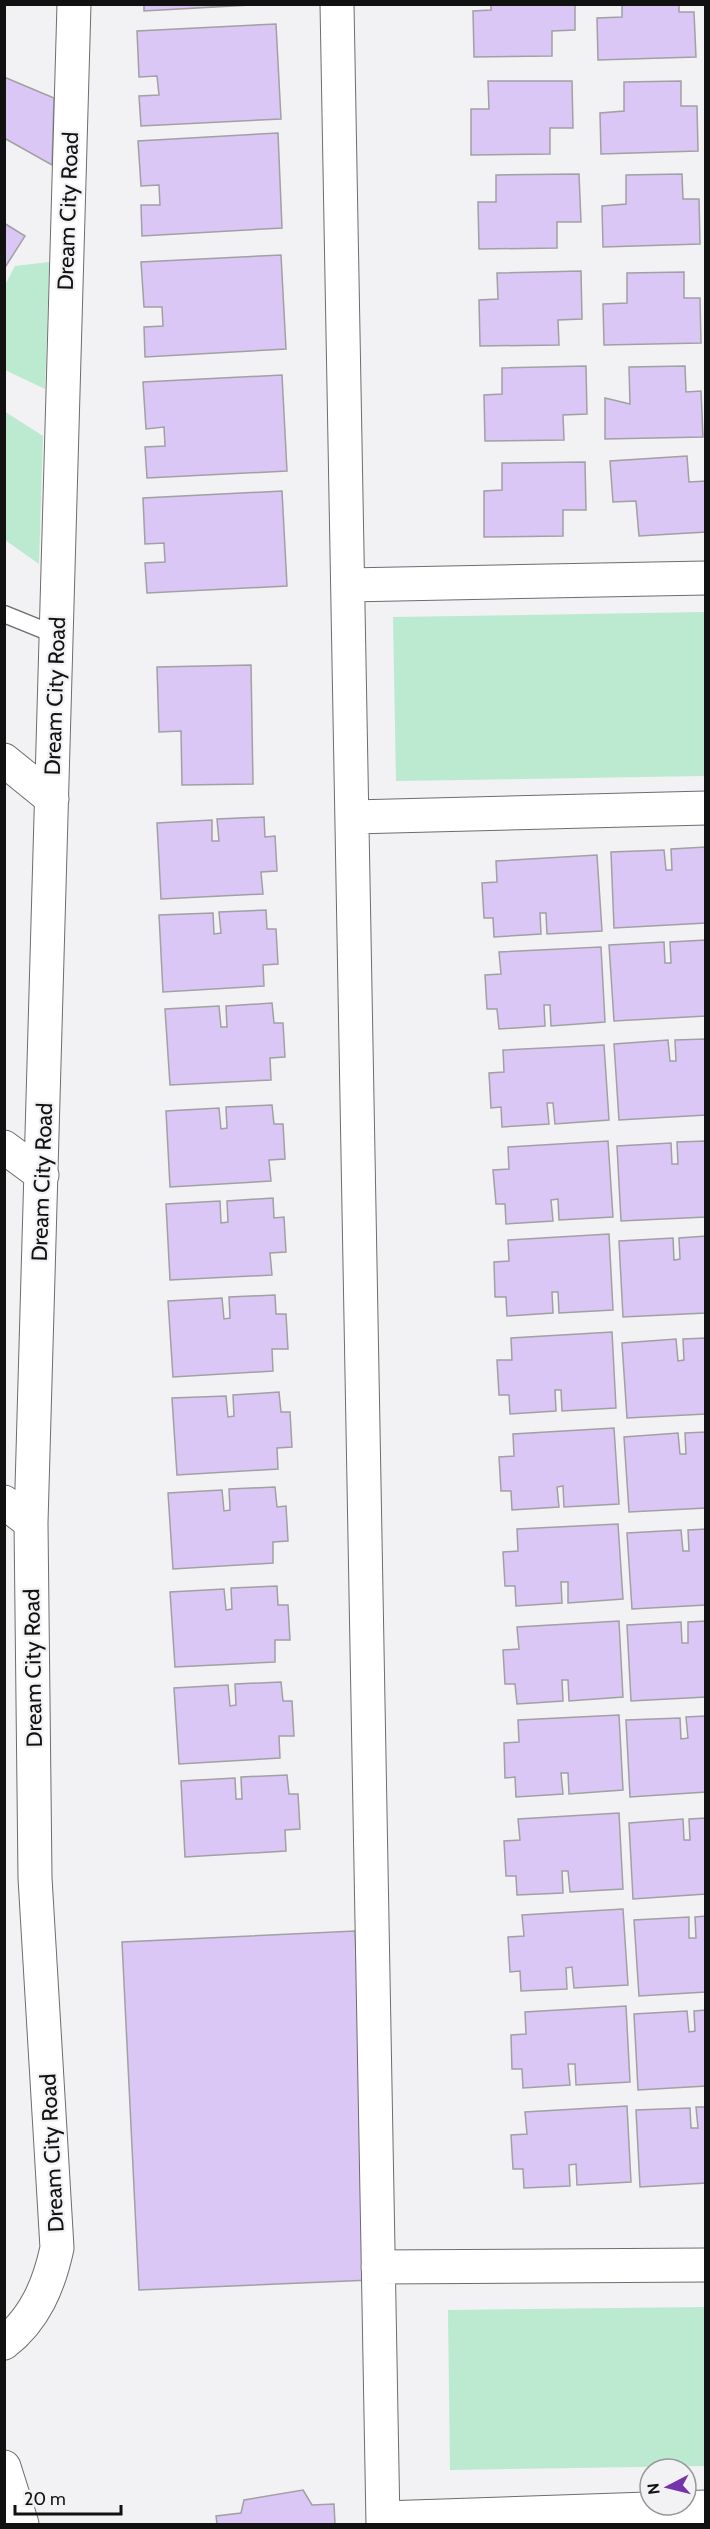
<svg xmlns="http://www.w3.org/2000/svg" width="710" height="2529" font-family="Cabin,sans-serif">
<rect width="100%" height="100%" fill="#f2f1f4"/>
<path fill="#bbead1" d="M49,262V269L45,389L5,370V285L15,266Z
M4,411L43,436L39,564L5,540Z
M705,612V776L396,781L393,617Z
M705,2307V2466L450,2470L448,2310Z"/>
<path fill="#dac7f5" stroke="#a1a0a3" stroke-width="1.5" d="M144,4H267L144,11Z
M491,4H575V30L552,31V56L474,57L473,11L491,10Z
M622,4H679V12H694L696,57L598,60L597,18L622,17Z
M276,24L281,119L141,126L139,96L159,95L157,76L139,77L137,31Z
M4,77L54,98L52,165L4,138Z
M488,81H572L573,128H550V154L471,155V109H489Z
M681,81V106H697L698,151L601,154L600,113L624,111V82Z
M278,133L282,228L142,236L141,205H160L159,185L141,186L138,141Z
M579,174L581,222H557V248L479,249L478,202H496V175Z
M682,174L683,199H699L700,244L603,247L602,206L626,204V175Z
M4,223L25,236L4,269Z
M281,255L286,349L145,357L144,327L163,326L162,307H144L141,262Z
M581,271L582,319L558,320L559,345L480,346L479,300L498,299L497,273Z
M684,272V298H700L701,343L604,345L603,304L627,303V273Z
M586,366L587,414L563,415L564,440L485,441L484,395L502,394V368Z
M685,366L686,392L701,391L703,437L605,439V398L630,404L629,367Z
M282,375L287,471L147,478L145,447L165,446L164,427L146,429L143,382Z
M687,456L689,482L706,481V532L639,536L636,501L613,502L610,461Z
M585,462L586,510H563V536L484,537V491L502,490V463Z
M282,491L287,586L147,593L145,563L165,562L164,543L145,544L143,498Z
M251,665L253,784L182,785L181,731L159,732L157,667Z
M264,817L265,837L275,836L277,871L261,872L263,894L161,899L157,823L212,820V841H219L217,819Z
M706,847V923L614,928L611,852L664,850L666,870H672L671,849Z
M597,855L602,931L547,934L546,913H540L541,934L494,937L493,918H484L482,883L497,882L496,861Z
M266,910L267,929H276L278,964L263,965L264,986L163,992L159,915L213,913L214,934L221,933L219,912Z
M706,940V1016L614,1021L609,945L664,942L665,963H671L670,942Z
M601,947L605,1022L551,1026L550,1005H544L545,1026L499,1029L497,1009H487L485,975L501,974L499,952Z
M272,1003L274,1023H283L285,1057L270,1058L271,1080L170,1085L165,1009L219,1006L221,1027H227L226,1006Z
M706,1039V1115L619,1120L614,1044L668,1040L670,1061H676L675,1040Z
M604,1045L609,1120L555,1124L553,1103H547L549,1124L502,1127L501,1107L491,1108L489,1073L504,1072L503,1050Z
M272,1105L274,1124H283L285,1159L269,1160L271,1181L170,1187L166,1111L219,1108L221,1129L227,1128L226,1107Z
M608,1141L613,1217L559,1220L558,1199L551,1200L553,1221L506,1224L505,1204H496L493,1170L509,1169L508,1147Z
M706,1141V1217L621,1221L617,1146L671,1143L672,1164H678L677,1142Z
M273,1198L274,1218L284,1217L286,1252L270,1253L272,1275L170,1280L166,1204L220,1201L221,1223L228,1222L227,1201Z
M609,1234L613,1310L559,1313L558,1292H552L553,1313L507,1316L506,1297H495L494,1262L509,1261L508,1240Z
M706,1236V1313L623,1317L619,1241L673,1238L674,1260L680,1259L679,1238Z
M275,1295L276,1314H286L288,1349H272L273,1371L173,1377L168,1301L222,1298L224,1319L230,1318L229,1297Z
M612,1332L616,1408L562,1411L561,1390H555L556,1411L510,1414L509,1395H499L497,1360H512L511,1338Z
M706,1338V1414L627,1418L622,1343L676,1339L678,1361L684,1360L683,1339Z
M279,1392L281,1412H290L292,1447L277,1448L278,1469L177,1475L172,1398L226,1396L228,1417L234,1416L233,1395Z
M614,1428L619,1504L564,1507L563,1486L557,1487L559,1507L512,1510L511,1491H501L499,1457L514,1456L513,1434Z
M706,1432V1508L629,1512L624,1437L678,1433L680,1454H686L685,1433Z
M275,1487L277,1507L286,1506L288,1541L273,1542V1563L173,1569L168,1493L222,1490L224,1511L230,1510L229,1489Z
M618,1524L623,1599L568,1603V1582H561L562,1603L516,1606L515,1586H505L503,1552L518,1551L517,1529Z
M706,1529V1605L632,1609L627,1533L681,1530L683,1551H689L688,1530Z
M277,1586L278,1605H288L290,1640H275V1662L175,1667L170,1592L224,1589L226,1610L232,1609L231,1588Z
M619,1621L623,1697L569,1701L568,1680H562L563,1701L517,1704L515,1684H505L503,1650L519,1649L517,1627Z
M706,1621V1697L631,1701L627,1625L681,1622L682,1643H688V1622Z
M281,1682L283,1701H292L294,1736H279L280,1758L179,1764L174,1688L228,1685L230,1706L236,1705L235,1684Z
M619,1715L623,1790L569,1794L568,1773H561L563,1794L516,1797L515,1777L505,1778L504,1743L519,1742L518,1720Z
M706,1716V1792L630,1797L626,1720L680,1718L681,1739L688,1738L686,1717Z
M287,1775L289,1794H298L300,1829L285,1830L286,1851L185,1857L181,1781L235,1778L236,1799H242L241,1777Z
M619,1813L623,1889L570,1892L568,1871H562L563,1893L517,1895L516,1876H506L504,1841L520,1840L518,1819Z
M706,1818V1894L633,1899L629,1823L683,1819L684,1840H690L689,1819Z
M623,1909L628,1985L574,1988L572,1967L566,1968L567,1989L521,1991L520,1971L510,1972L508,1937L524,1936L522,1915Z
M706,1916V1992L639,1996L634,1920L689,1917V1938H696L695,1917Z
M355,1931L371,2280L139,2290L122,1942Z
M626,2006L630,2082L576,2085L575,2064H568L570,2085L523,2088L522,2069H512L511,2035L526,2034L525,2012Z
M706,2010V2086L638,2090L634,2014L687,2011L689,2032L695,2031L694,2011Z
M627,2106L631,2182L577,2185L576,2164L569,2165L570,2186L524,2188L523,2169H513L511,2135L527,2134L525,2112Z
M696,2107H706V2183L640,2187L636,2110L690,2108L691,2128H698Z
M303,2490L312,2505L334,2504L335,2524H217L216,2516L241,2513L244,2500Z"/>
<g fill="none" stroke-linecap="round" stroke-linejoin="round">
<defs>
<path id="lane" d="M4,614L56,635"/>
<path id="street" d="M337,4L383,2524
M348,585L706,578
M4,760L52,799
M353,817L706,808
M4,1147L42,1175
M4,1502L31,1523
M378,2267L706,2265
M4,2343C35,2319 49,2285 57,2248L35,1878L31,1523L74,4
M383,2518L706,2507"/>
<path id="secondary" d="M4,2467L22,2524"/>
</defs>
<use href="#lane" stroke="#6d6c6e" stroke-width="19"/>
<use href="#street" stroke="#6d6c6e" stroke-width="35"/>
<use href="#secondary" stroke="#6d6c6e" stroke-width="35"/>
<use href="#lane" stroke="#fff" stroke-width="16"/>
<use href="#street" stroke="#fff" stroke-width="33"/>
<use href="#secondary" stroke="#fff" stroke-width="33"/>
</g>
<g text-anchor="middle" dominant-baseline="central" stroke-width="4.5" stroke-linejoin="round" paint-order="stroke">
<g font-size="22" fill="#111112" stroke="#f2f1f4">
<text transform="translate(68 211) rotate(-88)">Dream City Road</text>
<text transform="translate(55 696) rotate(-88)">Dream City Road</text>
<text transform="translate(42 1182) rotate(-88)">Dream City Road</text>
<text transform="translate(33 1668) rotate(-91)">Dream City Road</text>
<text transform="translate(52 2153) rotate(-93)">Dream City Road</text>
</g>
</g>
<rect width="710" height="2529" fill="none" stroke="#111112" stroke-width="12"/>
<g transform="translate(668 2487) rotate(263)"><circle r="28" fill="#f2f1f4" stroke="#98979a" stroke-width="1.5"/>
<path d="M0-4.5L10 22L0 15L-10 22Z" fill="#7535aa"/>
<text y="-9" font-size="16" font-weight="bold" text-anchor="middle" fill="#111112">N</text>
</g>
<path d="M15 2505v9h106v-9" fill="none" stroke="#111112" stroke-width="3"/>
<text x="24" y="2505" font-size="18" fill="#111112" stroke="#f2f1f4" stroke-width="4.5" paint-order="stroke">20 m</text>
</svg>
